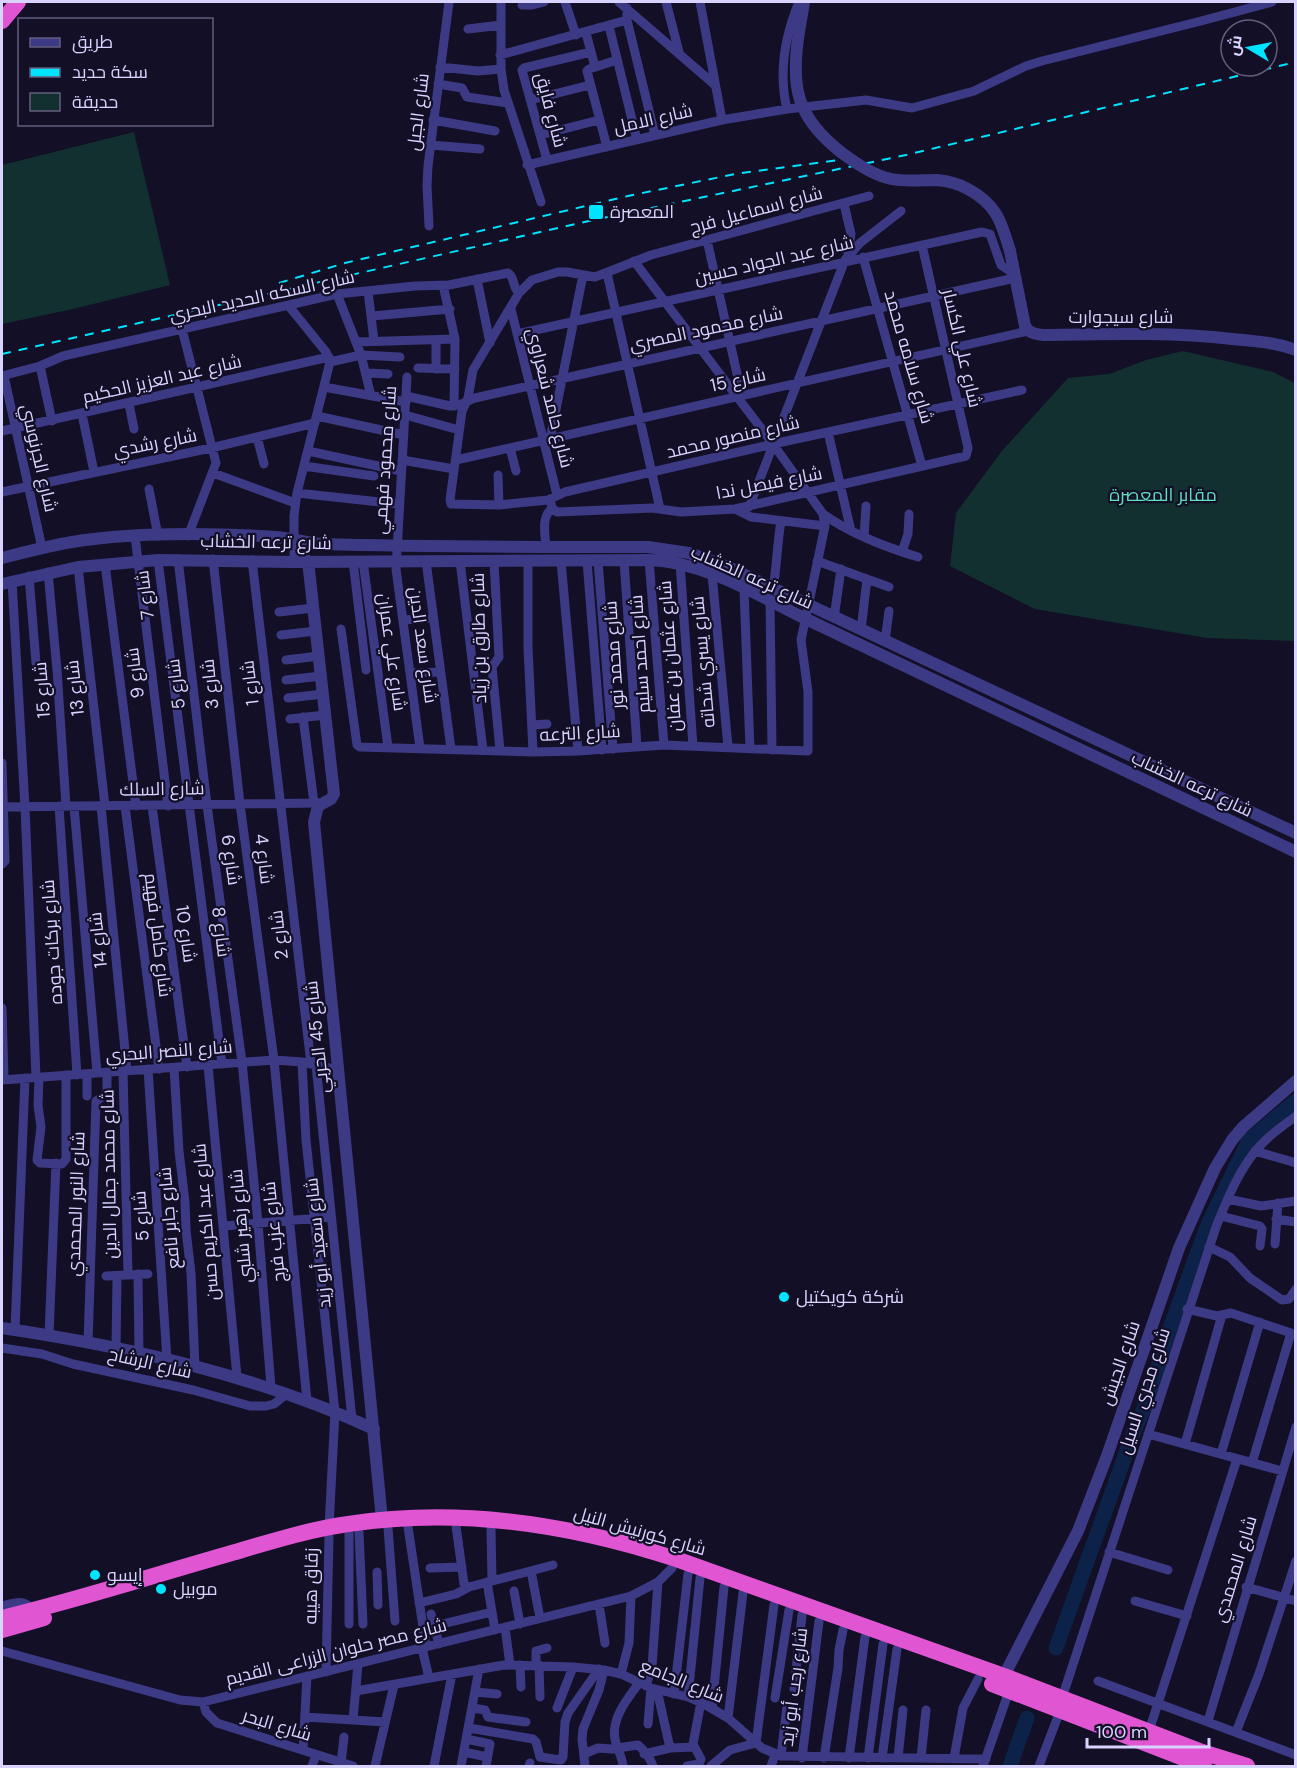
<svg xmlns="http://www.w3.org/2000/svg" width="1297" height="1768" font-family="'DM Sans',Cairo,sans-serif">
<rect width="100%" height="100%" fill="#130f26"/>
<path fill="#12302f" d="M134,132L170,285L73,309L2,324V165Z
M1183,351L1273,372L1295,383V641L1207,638L1035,609L950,566L956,513L1001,452L1068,378L1109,374L1146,360Z"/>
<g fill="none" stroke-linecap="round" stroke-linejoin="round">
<path stroke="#0c2248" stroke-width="15" d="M1056,1648L1134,1431L1148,1399L1171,1325L1208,1224L1249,1140L1296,1101
M1010,1766L1027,1718"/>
<path stroke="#3d3a85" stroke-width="9" d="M501,2V69L504,90L541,202
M565,2L576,35
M619,2L715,85
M666,2L679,52
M700,2L722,120
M522,5H532L544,2
M627,8V20L655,135
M609,26L637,140
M468,29L501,25
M586,33L595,67
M500,55L627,20
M440,67L478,71L501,69
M438,84L462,88L467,97L508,103
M530,100L590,85
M787,109C778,72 785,36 799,2
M433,120L495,131
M540,135L599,120
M430,145L480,149
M607,147L587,71L589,69L617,60
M547,160L522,70L524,68L591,52
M527,165L722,120L787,109L866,100L912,108L974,91L1026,66L1042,61L1201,21L1272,2
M869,196L651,255L595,277L567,272H558L532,280L519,293L473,370L468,398L462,411L450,500L451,504L499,505L548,500L565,492L773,444L1022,390
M844,204L851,234L848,254
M429,226L427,186L428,166L449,2
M707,240L742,396
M863,257L922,466
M607,273L660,509
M477,279L490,343
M443,285L455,339L454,406
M368,291L374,341
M337,294L361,355L371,396
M288,305L326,352L330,362L297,493L294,516V562
M511,309L557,495
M372,316L450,309
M182,329L216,463L188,536
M517,334L982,232L990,234L1001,265L1014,274
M436,340V369
M356,342L455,339
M330,362L361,355L400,357
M40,366L52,421
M418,368L455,369
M367,373L388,374
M2,376L40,366L63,356L337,294L415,286L449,285L508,273C515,277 512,287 519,293
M4,376L42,548
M407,377L396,569L420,748
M324,387L406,402
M406,396L450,406L459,405L475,398L1015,278
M129,404L134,429
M82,414L94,472
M405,415L459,430
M317,416L404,435
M2,431L329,357
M828,432L851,531
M257,437L264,464
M550,439L583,275
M510,448L516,471
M308,451L401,471
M402,460L454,469
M456,460L1028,331
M304,466L374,476
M213,473L295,503
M498,475L499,505
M149,489L158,536
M2,492L211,448L315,423
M297,493L398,504
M550,499L552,508L557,512L652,508L681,512L735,509L966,456L968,448L922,245
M749,507L845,260L860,243L901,211
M735,509L751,517L825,526
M823,514C851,534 885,547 918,557
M135,536L168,806
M864,537L866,506
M546,547C545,533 541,518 552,508
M902,552L908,534L909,514
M178,559L207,805L242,1062L258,1223L271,1387
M213,559L240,804L274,1060L307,1401
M158,560L222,1064
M252,560L311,1064
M649,560L664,745
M353,561L366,670
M363,561L388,747
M426,561L451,749
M460,561L483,750
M494,561L499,657L492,667L500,750
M528,561V648L533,752
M561,561L578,751
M587,561L602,750
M598,561L613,749
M624,561L637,746
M817,561L889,587
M680,563L693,746
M105,564L136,806
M78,567L105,806
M48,572L57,670L66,806
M712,574L728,747
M29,576L36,663
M12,581L25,807L36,1077
M744,589L750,749
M773,589C777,566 777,544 781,521
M770,601L772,750
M279,612L313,608
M834,618L841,569
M403,620L433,618
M341,629L357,745L360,747L533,752L578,751L664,745L808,751V692L801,640L825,526L823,514L773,444L634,261
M861,630L867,579
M281,635L316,631
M885,641L889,611
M286,660L319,656
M410,673L440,672
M286,680L321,676
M288,698L323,694
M303,717L314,803
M290,719L325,715
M532,725L547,724
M2,763L5,861L2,864
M59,806L77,1075
M74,806L97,1073
M101,806L127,1071
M125,806L159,1069
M152,806L187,1067
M2,807L323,803
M2,1008L4,1079
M302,1062L306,1140L335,1412L329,1527
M208,1065L237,1377
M316,1065L352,1419
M174,1068L179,1151L185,1202L186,1230L191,1273L195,1367
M148,1069L167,1360
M123,1071L128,1275
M87,1074V1096
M39,1077L38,1105L41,1127L37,1160L40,1163L62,1164L66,1159V1075
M2,1080L274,1060L302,1062L338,1070
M1255,1151L1296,1163
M1228,1199L1261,1206L1296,1201
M1221,1216L1260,1226L1262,1229L1260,1246
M1276,1219L1296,1222
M224,1226L331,1217
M1275,1244L1278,1203
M1209,1247L1230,1257L1250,1278L1282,1300L1289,1299L1296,1289
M138,1274L139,1354
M106,1276L148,1274
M1187,1309L1217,1316L1231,1313L1291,1333L1252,1463
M15,1330L25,1078
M49,1335L56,1163
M88,1343L96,1101L107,1094V1073
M2,1348L42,1354L73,1364L193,1390L250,1406H266L274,1404L288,1393
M116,1349L117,1276
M1148,1434L1282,1471
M1185,1444L1222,1315
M1221,1454L1260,1322
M456,1526L464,1584L469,1587
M408,1527L426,1647
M388,1528L395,1621
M491,1528L492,1581
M359,1532L363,1624
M1109,1552L1168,1570
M430,1568L462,1567
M531,1571L540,1618
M377,1572L378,1605
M487,1582L495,1630
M1246,1587L1296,1601
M514,1591L520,1624
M1135,1601L1187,1616
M419,1603L456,1594L469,1587L553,1565
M599,1604L605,1643
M2,1606C13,1603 24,1598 33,1610
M431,1614L439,1644
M349,1624V1533
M434,1626L492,1612
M505,1627L510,1665
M422,1648L429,1678
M2,1651L180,1700L203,1702L631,1596L658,1582L672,1568
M520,1665L521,1687
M536,1665V1651L547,1648
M539,1665L540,1697
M326,1672L329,1537
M621,1674L629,1643L631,1596
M1098,1681L1296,1755
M646,1686L652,1667L658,1582
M794,1689L802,1615
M657,1690L670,1748
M356,1691L504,1665L573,1667L604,1670L621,1674L651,1688L688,1697L704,1704L728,1718L762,1748L781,1756L986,1759
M475,1692L497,1694
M674,1694L688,1574
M688,1697L700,1578
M775,1698L789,1610
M1062,1698L1216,1227C1227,1200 1239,1169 1259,1147C1269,1135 1283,1126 1296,1116
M203,1702L206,1712L217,1723L353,1766
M472,1708L485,1710L488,1717L526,1722
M557,1708L573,1667
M712,1708L724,1587
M305,1717L385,1722
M728,1718L743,1593
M353,1720L358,1664
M1208,1721L1296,1427
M648,1724L651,1688
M469,1728L533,1739L536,1742L540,1757L561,1760L563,1757L565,1722L568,1713L599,1669
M1149,1731L1237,1459
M1236,1732L1259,1674L1296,1561
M466,1739L490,1744L486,1766
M303,1750L307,1676
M464,1752L487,1757
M584,1754L598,1748L611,1749L638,1745C644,1750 650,1758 653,1766
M644,1754L670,1748L694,1747
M781,1756L787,1706
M802,1758L819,1621
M824,1758L838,1668L839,1650L843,1630
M849,1758L865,1637
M868,1758L883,1644
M882,1758L897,1649
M898,1758L903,1710
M921,1758L926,1710
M954,1758L963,1708L978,1679
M341,1763L344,1737
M312,1766L316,1755
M375,1766L394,1685
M434,1766L452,1674
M461,1766L479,1669
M529,1766L530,1763
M585,1766L582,1739L583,1729L599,1690L604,1670
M623,1766C622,1756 617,1749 615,1739C611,1718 628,1698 639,1683
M687,1766L699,1764L701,1759L693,1744L701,1702
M711,1766L730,1750L756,1743L774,1605
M771,1766L775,1755
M983,1766L1009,1691
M1039,1766L1060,1711"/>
<path stroke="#3d3a85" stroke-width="12" d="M799,32L804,2
M1010,251L1025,326C1029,333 1035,334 1043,335C1106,334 1170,332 1232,339C1254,341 1275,342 1296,350
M2,558C25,552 48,546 72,542C136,532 212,533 276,537C292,538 305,543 321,544C430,547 539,547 648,547L689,553L728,567L1296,833
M308,561L334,794L331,799L318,806L314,822L382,1520
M2,584L78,567L158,560L294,562L649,560C705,562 757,595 806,619L1296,852
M2,1328C129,1347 256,1375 374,1429
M1004,1676L1078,1531L1107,1456L1179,1248L1215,1168L1232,1140L1243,1127L1296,1081"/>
<path stroke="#e055d1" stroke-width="16" d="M2,21L18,2
M2,1618C77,1600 151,1576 225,1555C266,1543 306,1530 348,1524C459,1507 570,1524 676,1559L1004,1676L1202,1752L1247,1766
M2,1630L44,1618
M992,1684L1204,1766"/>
<path stroke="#00e5ff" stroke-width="2" stroke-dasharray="9 8" stroke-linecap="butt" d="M279,283L345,263L628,196L735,174L846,159
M2,354L598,219L906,155L1296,62"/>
<path stroke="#3d3a85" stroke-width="12" d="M799,32C790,88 797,118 842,153C857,164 873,175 891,179C906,182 922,180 937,180C948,181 959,184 968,189C997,205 1001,221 1010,251"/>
</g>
<g fill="#00e5ff" stroke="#130f26" stroke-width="2">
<rect x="588" y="204" width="16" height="16" rx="3"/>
<circle cx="784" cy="1297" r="6"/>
<circle cx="95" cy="1575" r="6"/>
<circle cx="161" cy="1589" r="6"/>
</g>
<g text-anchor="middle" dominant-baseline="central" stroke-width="4.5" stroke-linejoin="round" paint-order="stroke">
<g font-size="18" fill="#d9d4ff" stroke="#130f26">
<text transform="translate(551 110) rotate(75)">شارع فايق</text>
<text transform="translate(418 112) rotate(-83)">شارع الجبل</text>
<text transform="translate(653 119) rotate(-13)">شارع الامل</text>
<text transform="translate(756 210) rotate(-15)">شارع اسماعيل فرج</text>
<text transform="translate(774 260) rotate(-13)">شارع عبد الجواد حسين</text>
<text transform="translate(262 296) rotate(-12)">شارع السكه الحديد البحري</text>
<text x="1121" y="317">شارع سيجوارت</text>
<text transform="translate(706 329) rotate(-12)">شارع محمود المصري</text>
<text transform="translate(962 348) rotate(77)">شارع علي الكسار</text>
<text transform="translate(909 357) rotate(74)">شارع سلامه محمد</text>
<text transform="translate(162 379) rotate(-13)">شارع عبد العزيز الحكيم</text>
<text transform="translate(738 380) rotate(-12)">شارع 15</text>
<text transform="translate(550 398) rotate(76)">شارع حامد شعراوي</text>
<text transform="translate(733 437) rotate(-13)">شارع منصور محمد</text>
<text transform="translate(155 443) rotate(-11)">شارع رشدي</text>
<text transform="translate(39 458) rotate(77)">شارع الجرنوسي</text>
<text transform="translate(385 460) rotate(-86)">شارع محمود فهمي</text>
<text transform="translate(769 483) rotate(-11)">شارع فيصل ندا</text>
<text transform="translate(266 542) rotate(1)">شارع ترعه الخشاب</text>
<text transform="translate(752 577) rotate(24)">شارع ترعه الخشاب</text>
<text transform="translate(145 595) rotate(-97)">شارع 7</text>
<text transform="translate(479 638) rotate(-91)">شارع طارق بن زياد</text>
<text transform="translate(423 645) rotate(82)">شارع سعد الدين</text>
<text transform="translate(392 652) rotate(82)">شارع علي عمران</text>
<text transform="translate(640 654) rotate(-94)">شارع احمد سليم</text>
<text transform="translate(614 655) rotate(-94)">شارع محمد نور</text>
<text transform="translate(670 656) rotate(-94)">شارع عثمان بن عفان</text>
<text transform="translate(703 662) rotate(-95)">شارع يسري شحاته</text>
<text transform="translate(135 673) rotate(-97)">شارع 9</text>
<text transform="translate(250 683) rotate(-97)">شارع 1</text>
<text transform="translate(176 684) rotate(-97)">شارع 5</text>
<text transform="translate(210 684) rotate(-96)">شارع 3</text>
<text transform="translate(75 688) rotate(-96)">شارع 13</text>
<text transform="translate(42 690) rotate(-94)">شارع 15</text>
<text transform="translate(580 733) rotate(-3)">شارع الترعه</text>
<text transform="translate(1192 784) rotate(25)">شارع ترعه الخشاب</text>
<text transform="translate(162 789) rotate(-1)">شارع السلك</text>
<text transform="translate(264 859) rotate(83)">شارع 4</text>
<text transform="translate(231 860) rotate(82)">شارع 6</text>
<text transform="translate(221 932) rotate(83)">شارع 8</text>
<text transform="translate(186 934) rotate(82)">شارع 10</text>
<text transform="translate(158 935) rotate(83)">شارع كامل فهيم</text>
<text transform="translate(279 935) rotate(-97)">شارع 2</text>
<text transform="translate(98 940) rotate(-96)">شارع 14</text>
<text transform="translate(52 942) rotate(-94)">شارع بركات جوده</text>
<text transform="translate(317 1037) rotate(-96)">شارع 45 الحربي</text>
<text transform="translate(169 1051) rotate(-4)">شارع النصر البحري</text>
<text transform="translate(109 1174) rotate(-91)">شارع محمد جمال الدين</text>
<text transform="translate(76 1204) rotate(-88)">شارع النور المحمدي</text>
<text transform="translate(141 1216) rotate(-94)">شارع 5</text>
<text transform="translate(169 1218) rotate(-95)">شارع جابر نافع</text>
<text transform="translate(206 1222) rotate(-95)">شارع عبد الكريم حسن</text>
<text transform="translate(241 1226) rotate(-95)">شارع زهير شلبي</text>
<text transform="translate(274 1232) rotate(-96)">شارع عزب فرج</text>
<text transform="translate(318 1243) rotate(-96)">شارع سعيد أبو زيد</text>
<text transform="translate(150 1363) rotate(13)">شارع الرشاح</text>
<text transform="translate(1120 1363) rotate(-71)">شارع الجيش</text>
<text transform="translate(1144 1391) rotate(-72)">شارع مجري السيل</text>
<text transform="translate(640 1531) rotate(16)">شارع كورنيش النيل</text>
<text transform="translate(1235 1569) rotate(-73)">شارع المحمدي</text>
<text transform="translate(311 1586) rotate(-89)">زقاق هيبه</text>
<text transform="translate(336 1652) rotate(-14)">شارع مصر حلوان الزراعى القديم</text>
<text transform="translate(682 1681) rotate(22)">شارع الجامع</text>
<text transform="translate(794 1687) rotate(-83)">شارع رجب أبو زيد</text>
<text transform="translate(277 1725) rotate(17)">شارع البحر</text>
</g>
<g font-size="18" fill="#d9d4ff" stroke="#130f26" text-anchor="start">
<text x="610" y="212">المعصرة</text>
<text x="796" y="1297">شركة كويكتيل</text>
<text x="107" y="1575">إيسو</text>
<text x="173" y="1589">موبيل</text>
</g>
<g font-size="18" fill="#5fe0c0" stroke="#130f26">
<text x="1163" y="495">مقابر المعصرة</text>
</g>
</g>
<rect width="1297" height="1768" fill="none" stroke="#d9d4ff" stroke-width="6"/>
<rect x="18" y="18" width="195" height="108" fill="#130f26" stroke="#625e7d" stroke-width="1.5"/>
<rect x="30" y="38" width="30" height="9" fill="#3d3a85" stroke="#625e7d" stroke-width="1.5"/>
<text x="72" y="48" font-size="18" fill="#d9d4ff">طريق</text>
<rect x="30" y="68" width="30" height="9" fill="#00e5ff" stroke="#625e7d" stroke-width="1.5"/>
<text x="72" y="78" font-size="18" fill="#d9d4ff">سكة حديد</text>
<rect x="30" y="93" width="30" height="18" fill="#12302f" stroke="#625e7d" stroke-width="1.5"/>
<text x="72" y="108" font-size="18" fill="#d9d4ff">حديقة</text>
<g transform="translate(1249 48) rotate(280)"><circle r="28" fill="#130f26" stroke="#625e7d" stroke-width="1.5"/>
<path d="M0-4.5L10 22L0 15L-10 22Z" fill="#00e5ff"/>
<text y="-9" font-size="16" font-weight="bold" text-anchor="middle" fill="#d9d4ff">ش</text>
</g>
<path d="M1087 1738v9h122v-9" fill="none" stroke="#d9d4ff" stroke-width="3"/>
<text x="1096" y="1738" font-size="18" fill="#d9d4ff" stroke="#130f26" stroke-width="4.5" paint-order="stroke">100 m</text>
</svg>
